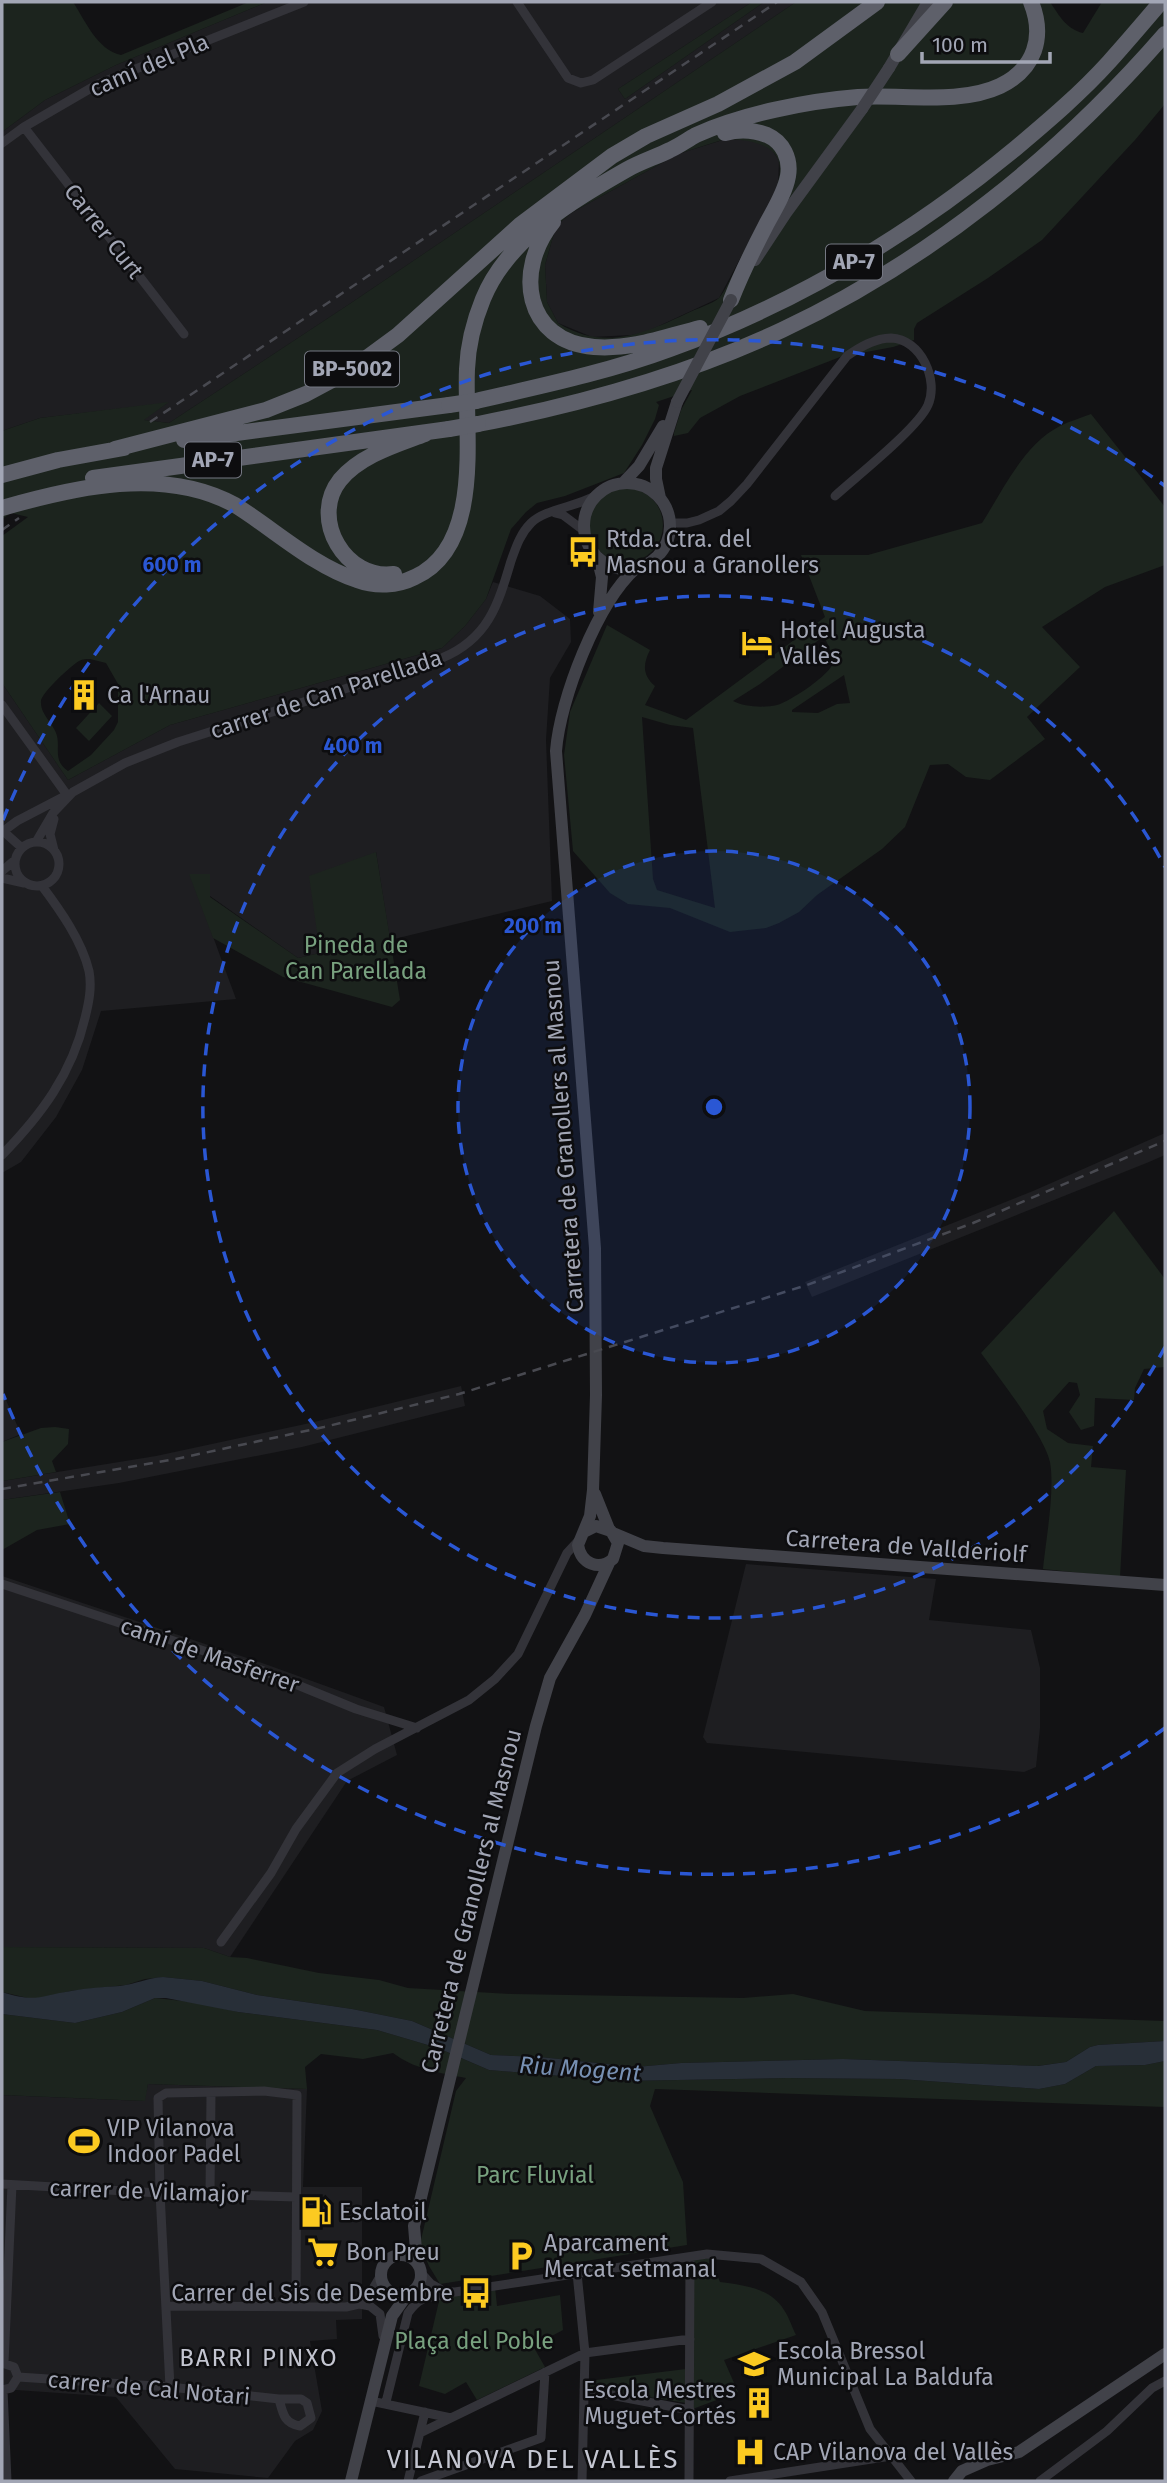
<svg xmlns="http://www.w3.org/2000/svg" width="1167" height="2483" font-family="'Fira Sans',sans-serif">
<rect width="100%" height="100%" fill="#121214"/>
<path fill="#1e1e21" d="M267,2H752L618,89L625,99L764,2H796L351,303L169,423L143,420L167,403L40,418L2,431V132L45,100L116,65Z
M726,139L753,140L769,146L779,160L778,188L719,298L646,332L632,335L592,337L558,323L547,302L545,265L556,226L571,213L678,154Z
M493,582L540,596L570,619L571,642L550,678L546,740L552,901L390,940L376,852L320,953L298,958L210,896L190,874L236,999L101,1011L82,1070L56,1117L21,1162L2,1173V683L68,780L170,725L442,648L465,626L486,599Z
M1165,1133V1155L1149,1162L812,1297L805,1282L1033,1191Z
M461,1386L465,1406L302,1447L119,1483L2,1500V1481L156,1456L310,1423Z
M2,1391L21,1434L2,1442Z
M746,1564L936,1579L929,1620L1031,1630L1040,1668V1728L1036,1767L1024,1772L707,1743L703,1737Z
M2,1576L265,1664L384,1707L397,1755L347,1781L230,1957L204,1948L2,1947Z
M148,2084L307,2089L303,2187H362V2319L336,2320L337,2339L310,2341L322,2411L313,2430L295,2441L268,2478L175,2469L116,2397L2,2389V2095L144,2101Z"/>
<path fill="#1c241e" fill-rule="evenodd" d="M2,2H73C85,20 97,50 121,55L249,2H267L116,65L45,100L2,132Z
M752,2H764L625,99L618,89Z
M796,2H1050C1059,15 1066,29 1083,33L1102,2H1165V104L1135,140L1042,240L988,278L917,323L914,329V340L893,347L840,357L740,396L700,418L688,433L674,436V433L681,410L692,390L656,402L659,405L655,419L642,445L624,473L565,496L537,503L526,512L511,529L486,599L465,626L442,648L170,725L68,780L2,683V536L28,517L11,513L2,519V431L40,418L169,402L144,420L169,423L351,303ZM725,139C813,141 775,193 749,241C743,253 726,291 719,298C712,304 698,308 690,312C645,333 605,352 558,323L547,302L545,265L556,226L571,213L678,154ZM90,659L106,663L118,684V722L114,730L91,755L68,771C53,761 60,749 57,736C54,723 40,715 41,701C41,693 72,665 79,661C83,659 86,659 90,659Z
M1091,414L1165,507V565L1105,587L1042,627L1080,667L1027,717L1045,739L990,780L966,777L948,764L930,765L905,827L882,849L817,895L799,912L779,923L766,928L730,932L670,908L628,904L610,893L573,851L564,755L570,712L607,625L650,650C643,664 642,675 655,686L645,705L686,720L825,617L801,555H868L982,523C1003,490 1024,444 1060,426C1070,421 1081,418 1091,414ZM824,636C827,644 833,653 833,662C832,674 789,702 777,705C764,708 744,707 733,701L760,684ZM844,675L850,703L837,704L818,713L792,712V710ZM642,717L670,725L693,728L715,908L657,890L653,879Z
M589 525a37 37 0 1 1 74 0a37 37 0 1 1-74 0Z
M99,703L112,716L89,741L76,728Z
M376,852L400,1000L392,1007L283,977L213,938L189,874H210V897L298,958L320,953L309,876Z
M1114,1211L1165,1279V1367L1144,1369L1135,1388L1134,1400L1095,1398L1094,1426L1081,1430L1069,1412L1080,1395L1077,1383L1069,1382L1043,1411L1047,1429L1068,1443L1093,1446L1091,1467L1126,1470L1120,1577L1043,1569C1046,1539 1055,1491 1050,1462C1044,1435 999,1378 981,1353Z
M55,1427L69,1429L68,1444L52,1461L56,1472L2,1481V1442L41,1428Z
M60,1492L70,1524L37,1530L2,1550V1500Z
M2,1947L204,1948L230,1957L247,1958L319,1973L379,1980L408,1988L512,1994L743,1998L793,1994L865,2011L1165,2021V2041L1098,2045L1090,2047L1066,2062L1037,2066L843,2059L681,2063L636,2067L540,2057L491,2055L412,2021L352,2009L257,1995L202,1981L163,1977L145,1979L126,1985L70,1991L52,1996L32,1999L2,1992Z
M155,1998L200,2003L238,2012L377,2030L438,2048L489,2070L620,2081L787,2078L900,2079L1039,2089L1065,2084L1096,2066L1145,2065L1165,2061V2107L655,2089L650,2106L683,2182L687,2245L440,2284L429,2266L420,2244L456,2091L466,2078C440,2073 414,2069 393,2053L363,2059L321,2054L305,2067L307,2089L148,2084L145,2101L2,2095V2014L75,2023L122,2012Z
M690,2257L711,2259L720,2282C743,2285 771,2288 784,2310C789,2317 792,2327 796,2335L724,2360L738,2392L690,2410Z
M495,2288L497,2306L560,2295L563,2330L533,2346L545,2367L477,2400L466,2382L445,2394L419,2386L440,2297Z
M686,2369V2403L587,2387L588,2381Z"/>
<path fill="#282f38" d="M163,1977L202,1981L257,1995L352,2009L412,2021L491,2055L540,2057L636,2067L681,2063L843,2059L1038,2066L1066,2062L1090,2047L1098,2045L1165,2041V2061L1145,2065L1096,2066L1065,2084L1039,2089L900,2079L787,2078L620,2081L489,2070L438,2048L377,2030L238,2012L166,1998H155L122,2012L75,2023L2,2014V1992C36,2003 39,1996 71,1991C87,1988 104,1987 120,1986C135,1984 148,1978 163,1977Z"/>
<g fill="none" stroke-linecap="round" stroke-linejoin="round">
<path stroke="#333339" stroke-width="9" d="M517,2L568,78L581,83L593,80L712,2
M24,127L184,334
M2,143L24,127L98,84L304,2
M555,513L563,515L583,530
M670,523H687L699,520L719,511L731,501L747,484L847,356C860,347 875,338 891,338C921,339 939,380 928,405C918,428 857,476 835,496
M2,705L67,795
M54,819L50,834L54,850
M3,831L22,848
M2,832L17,821L65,796
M36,842L53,813L73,792L125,763L178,742L442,658C488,639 498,605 511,561C516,547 520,534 531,523C545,509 576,507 595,496
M15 864a22 22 0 1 1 44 0a22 22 0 1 1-44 0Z
M2,871L15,860
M2,878L24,883
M2,1155C41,1115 72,1074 85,1018C89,1002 92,987 89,971C82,941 60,910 42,886
M2,1584L261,1670L356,1709L417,1728
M221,1942L271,1873L296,1829L337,1773L375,1749L469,1700L495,1679L518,1654L567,1553L579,1540
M2,2184L160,2193L296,2197
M210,2194L211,2093
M577,2273L585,2353L582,2481
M422,2274L431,2284L440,2289
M416,2290L455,2292L707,2254L761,2259L801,2282L822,2312L870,2429L911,2481
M368,2297L381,2275
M359,2304L370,2306L380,2314L383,2336
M166,2306L346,2307L359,2304L387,2290
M2,2363L14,2367L18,2377L11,2388L2,2390
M4,2363L12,2185
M18,2377L170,2387L279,2399C283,2414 284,2423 300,2426L311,2418L307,2403L301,2399H279
M170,2387L160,2193L158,2098L166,2093L264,2091L297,2095L296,2305
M3,2390L7,2481
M584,2390L690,2410
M371,2401L451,2418
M386,2402L408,2313C422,2293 430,2299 450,2294
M420,2433L585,2353L690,2339
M408,2481L425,2412
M421,2481L541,2438L545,2372
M689,2481L690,2257
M730,2481L891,2456
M1040,2481L1107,2431L1152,2388L1165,2381"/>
<path stroke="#414249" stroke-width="12" d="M889,68L928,2
M755,260L786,213L862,109
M584 526a43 43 0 1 1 86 0a43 43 0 1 1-86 0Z
M623,483L639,466L663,426
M660,498L656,479V468L677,402
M597,557L602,577L599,612
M595,1494L609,1529
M584,1532L596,1526L611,1531L618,1543L613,1559C599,1571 581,1564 578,1545L590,1516L593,1490L596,1395L595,1248L556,751C560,699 597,603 636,568
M613,1533L644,1546L663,1548L1165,1585
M381 2275a20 20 0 1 1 40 0a20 20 0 1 1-40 0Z
M417,2262L414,2226L536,1726L550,1678L585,1615L609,1563
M351,2481L392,2316L407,2295
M954,2481L962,2471L987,2460L1019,2452L1165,2354"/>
<path stroke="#5e606a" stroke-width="16" d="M898,54L945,2
M725,133C739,129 754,130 767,135C783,142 791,159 788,176C785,193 774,210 766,225C753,250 741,274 731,300
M553,222C514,270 524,341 594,347C631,350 665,337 700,328
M476,401C541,386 608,372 670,349C797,303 912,234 1016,148C1048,121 1081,93 1109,62C1127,42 1144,22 1161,2
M478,424C582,404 686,375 782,330C929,261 1059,156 1165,34
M184,440L449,405
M115,449L266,410L306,394L349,371L398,335L520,225L612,156L646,136L718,104L795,62L877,2
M2,475L58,460L124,448
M93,478L449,429
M2,508C75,487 164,466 235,505C275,530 312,565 357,580C376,587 397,586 415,577C485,545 464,430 467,369C468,345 474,321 483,299C508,238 572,201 626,170C640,162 656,157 670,150C679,146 687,140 696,135C743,114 807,101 858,97C902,94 960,105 1000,86C1035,69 1045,37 1031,2
M394,574C346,581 309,519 340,480C361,455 396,445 425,434"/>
<path stroke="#484950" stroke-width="2.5" stroke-dasharray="9 7" stroke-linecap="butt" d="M150,422L777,2
M2,530L19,518
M2,1489L176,1459L324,1427L459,1394L807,1285L973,1223L1165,1141"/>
<path stroke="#414249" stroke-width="12" d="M862,109L889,68
M677,402L731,300"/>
<path stroke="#5e606a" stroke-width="16" d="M449,405L476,401
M449,429L478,424"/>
</g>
<circle cx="714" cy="1107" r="256" fill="#2a57d4" fill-opacity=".12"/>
<g fill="none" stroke="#2a57d4" stroke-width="3.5" stroke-dasharray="12 9">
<circle cx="714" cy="1107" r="256"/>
<path d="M1165 1347A511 511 0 1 1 1165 867"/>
<path d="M1165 1728A767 767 0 0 1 3 1394M3 820A767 767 0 0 1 1165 486"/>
</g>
<defs>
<symbol id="bus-bare" viewBox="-9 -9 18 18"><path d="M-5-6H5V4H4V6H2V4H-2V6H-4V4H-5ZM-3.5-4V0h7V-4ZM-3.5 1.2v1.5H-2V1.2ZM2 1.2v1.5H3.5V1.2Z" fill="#fcca21" stroke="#0d0d0f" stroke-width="2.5" paint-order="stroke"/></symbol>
<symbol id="hotel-bare" viewBox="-9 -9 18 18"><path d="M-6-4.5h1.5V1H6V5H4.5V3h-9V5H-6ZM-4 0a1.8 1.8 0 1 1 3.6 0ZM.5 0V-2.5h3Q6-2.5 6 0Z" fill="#fcca21" stroke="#0d0d0f" stroke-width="2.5" paint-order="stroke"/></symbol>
<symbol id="building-bare" viewBox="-9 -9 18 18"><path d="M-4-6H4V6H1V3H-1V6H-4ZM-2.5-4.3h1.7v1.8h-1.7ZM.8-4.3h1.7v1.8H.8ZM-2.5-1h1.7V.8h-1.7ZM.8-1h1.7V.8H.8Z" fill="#fcca21" stroke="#0d0d0f" stroke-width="2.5" paint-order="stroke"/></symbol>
<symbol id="stadium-bare" viewBox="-9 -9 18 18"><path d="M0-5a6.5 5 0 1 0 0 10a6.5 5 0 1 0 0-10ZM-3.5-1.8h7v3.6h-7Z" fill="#fcca21" stroke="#0d0d0f" stroke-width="2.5" paint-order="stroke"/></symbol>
<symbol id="fuel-bare" viewBox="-9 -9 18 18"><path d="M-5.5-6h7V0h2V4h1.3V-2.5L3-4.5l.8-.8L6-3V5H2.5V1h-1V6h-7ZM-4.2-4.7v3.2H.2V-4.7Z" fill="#fcca21" stroke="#0d0d0f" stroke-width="2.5" paint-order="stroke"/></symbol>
<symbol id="supermarket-bare" viewBox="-9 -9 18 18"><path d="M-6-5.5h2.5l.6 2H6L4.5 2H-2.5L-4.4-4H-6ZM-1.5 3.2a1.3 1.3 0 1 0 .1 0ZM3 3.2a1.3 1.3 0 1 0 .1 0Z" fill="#fcca21" stroke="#0d0d0f" stroke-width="2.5" paint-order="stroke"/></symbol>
<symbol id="parking-bare" viewBox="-9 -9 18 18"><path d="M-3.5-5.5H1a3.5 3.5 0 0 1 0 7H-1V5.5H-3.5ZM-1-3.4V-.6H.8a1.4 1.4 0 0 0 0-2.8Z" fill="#fcca21" stroke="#0d0d0f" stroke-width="2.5" paint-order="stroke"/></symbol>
<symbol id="school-bare" viewBox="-9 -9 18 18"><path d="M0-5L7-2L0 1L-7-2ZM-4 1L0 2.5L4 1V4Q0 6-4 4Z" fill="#fcca21" stroke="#0d0d0f" stroke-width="2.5" paint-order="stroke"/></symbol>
<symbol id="hospital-bare" viewBox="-9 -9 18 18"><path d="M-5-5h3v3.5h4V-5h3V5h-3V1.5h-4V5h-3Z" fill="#fcca21" stroke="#0d0d0f" stroke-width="2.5" paint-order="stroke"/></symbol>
</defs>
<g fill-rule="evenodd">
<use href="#bus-bare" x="561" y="530" width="44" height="44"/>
<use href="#hotel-bare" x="735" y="621" width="44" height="44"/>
<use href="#building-bare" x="62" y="673" width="44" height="44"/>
<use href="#stadium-bare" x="62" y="2119" width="44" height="44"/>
<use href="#fuel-bare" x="294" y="2190" width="44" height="44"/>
<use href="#supermarket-bare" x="301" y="2230" width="44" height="44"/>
<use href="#parking-bare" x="499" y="2234" width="44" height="44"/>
<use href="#bus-bare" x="454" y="2271" width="44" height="44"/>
<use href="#school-bare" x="732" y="2342" width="44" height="44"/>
<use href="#building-bare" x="737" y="2381" width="44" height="44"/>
<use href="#hospital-bare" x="728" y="2430" width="44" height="44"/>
</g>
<g text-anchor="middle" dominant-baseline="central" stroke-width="5" stroke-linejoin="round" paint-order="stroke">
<g fill="#0d0d0f" stroke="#757883" stroke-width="2">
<rect x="826" y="244.5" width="56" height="35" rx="5"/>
<rect x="305" y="351.5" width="94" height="35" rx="5"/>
<rect x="185" y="442.5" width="56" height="35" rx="5"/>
</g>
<g font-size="21" font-weight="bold" fill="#a2a6b5">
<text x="854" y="262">AP-7</text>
<text x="352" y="369">BP-5002</text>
<text x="213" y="460">AP-7</text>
</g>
<g font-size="23" fill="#a2a6b5" stroke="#0d0d0f">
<text transform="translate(149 65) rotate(-23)">camí del Pla</text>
<text transform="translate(104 231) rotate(52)">Carrer Curt</text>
<text transform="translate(326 694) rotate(-18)">carrer de Can Parellada</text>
<text transform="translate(563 1136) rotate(-94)">Carretera de Granollers al Masnou</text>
<text transform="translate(906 1546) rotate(4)">Carretera de Vallderiolf</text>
<text transform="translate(210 1655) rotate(19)">camí de Masferrer</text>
<text transform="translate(471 1901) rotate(-76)">Carretera de Granollers al Masnou</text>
<text transform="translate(149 2191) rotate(2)">carrer de Vilamajor</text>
<text transform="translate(149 2388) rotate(5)">carrer de Cal Notari</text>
</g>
<g font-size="23" fill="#a2a6b5" stroke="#0d0d0f" text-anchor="start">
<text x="606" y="539">Rtda. Ctra. del<tspan x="606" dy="26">Masnou a Granollers</tspan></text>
<text x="780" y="630">Hotel Augusta<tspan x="780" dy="26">Vallès</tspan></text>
<text x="107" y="695">Ca l'Arnau</text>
<text x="107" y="2128">VIP Vilanova<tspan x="107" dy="26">Indoor Padel</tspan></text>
<text x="339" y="2212">Esclatoil</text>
<text x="544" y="2243">Aparcament<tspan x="544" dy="26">Mercat setmanal</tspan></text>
<text x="346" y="2252">Bon Preu</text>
<text x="453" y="2293" text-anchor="end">Carrer del Sis de Desembre</text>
<text x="777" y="2351">Escola Bressol<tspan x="777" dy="26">Municipal La Baldufa</tspan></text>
<text x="736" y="2390" text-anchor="end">Escola Mestres<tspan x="736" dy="26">Muguet-Cortés</tspan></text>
<text x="773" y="2452">CAP Vilanova del Vallès</text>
</g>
<g font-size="23" fill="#78a17f" stroke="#0d0d0f">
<text x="356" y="945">Pineda de<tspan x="356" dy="26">Can Parellada</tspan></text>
<text x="535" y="2175">Parc Fluvial</text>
<text x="474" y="2341">Plaça del Poble</text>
</g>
<g font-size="24" font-style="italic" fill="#7790b3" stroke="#0d0d0f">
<text transform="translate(580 2069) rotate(4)">Riu Mogent</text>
</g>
<g font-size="24" letter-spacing="2" fill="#c4c6d1" stroke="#0d0d0f">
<text x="259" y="2358">BARRI PINXO</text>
</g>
<g font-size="26" letter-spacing="2" fill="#c4c6d1" stroke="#0d0d0f">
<text x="533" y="2459">VILANOVA DEL VALLÈS</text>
</g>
</g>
<circle cx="714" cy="1107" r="10" fill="#2a57d4" stroke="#0d0d0f" stroke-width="3.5"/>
<g font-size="21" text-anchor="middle" font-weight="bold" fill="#2a57d4" stroke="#0d0d0f" stroke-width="5" stroke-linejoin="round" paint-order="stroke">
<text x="172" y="572">600 m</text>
<text x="353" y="753">400 m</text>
<text x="533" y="933">200 m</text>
</g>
<rect width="1167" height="2483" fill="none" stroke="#a2a6b5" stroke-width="7"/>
<path d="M922 52v10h128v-10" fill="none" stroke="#a2a6b5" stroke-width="3.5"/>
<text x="932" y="52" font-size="21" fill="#a2a6b5" stroke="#0d0d0f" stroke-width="5" paint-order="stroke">100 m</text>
</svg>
